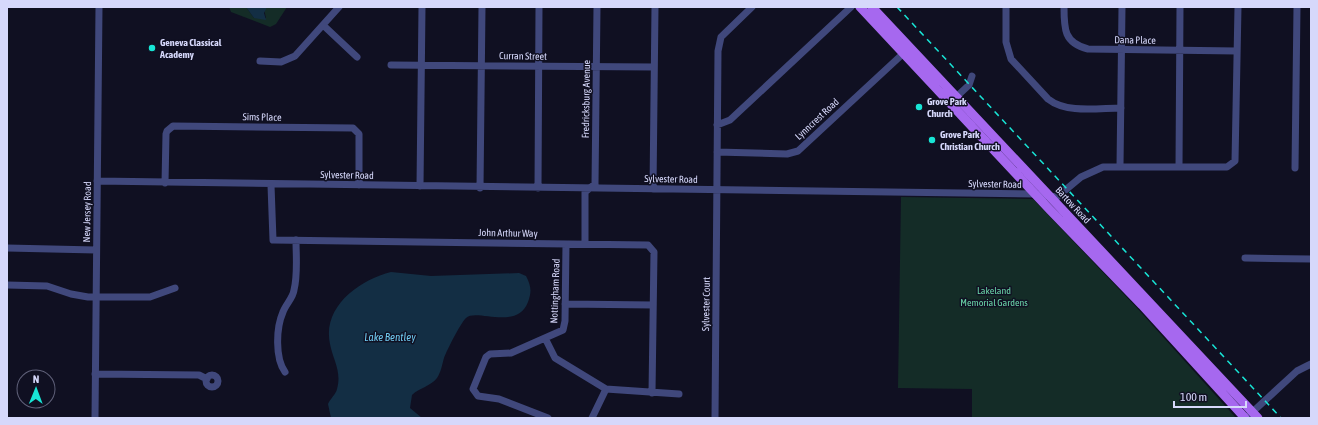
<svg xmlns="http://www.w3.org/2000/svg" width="1318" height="425" font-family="'Asap Condensed',sans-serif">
<rect width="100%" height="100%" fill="#101022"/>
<path fill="#142c27" d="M229,7H246L254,18H266L264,9L267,7H287L276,24L270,27L231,12Z
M901,197L1033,199L1137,308L1236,418H972V389L898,388Z"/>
<path fill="#132e44" d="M246,7H267L264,13L266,20L254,18Z
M391,272L431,276L519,273L526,276C531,286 532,291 528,302C517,331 476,308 466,318C460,324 447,350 444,358C442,365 441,372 437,378C431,386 419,388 412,395L410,408L422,418H331L328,404C330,399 336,394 337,389C342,371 333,360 330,344C322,307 359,280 391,272Z"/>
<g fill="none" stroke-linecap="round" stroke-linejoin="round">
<path stroke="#40487c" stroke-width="7" d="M1006,7V42L1011,59L1048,99C1067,114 1099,108 1121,108
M1064,7C1064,29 1064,43 1088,49L1237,51
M323,25L357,57
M260,61L281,62L295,56L339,7
M391,65L654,67
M953,100L969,85L972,76
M717,125L730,120L851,7
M717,152L787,154L798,151L907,50
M1120,166L1122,7
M1179,167L1180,7
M1295,168L1297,7
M97,181L1035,194L1057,197L1081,177L1103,167H1227L1235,161L1238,7
M165,183L166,134L167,131L173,126L353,128L359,134V185
M271,185L273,240L648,245L654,252L652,393
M420,186L422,7
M480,188L482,7
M538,188L539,7
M653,189L655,7
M585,244V192L595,184L597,7
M7,248L96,250
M1245,258L1311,259
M7,285L47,286L71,294L88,297H150L175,288
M565,304L653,305
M545,338L555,358L606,389L679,394
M285,372C275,358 276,328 283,312C286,304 293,298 294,290C298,274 296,256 296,240
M95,374L199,375L207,379
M206 381a6 6 0 1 1 12 0a6 6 0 1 1-12 0Z
M95,418L99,7
M548,418L499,399L478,396L473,389L486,357L490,354L511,353L563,330L565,321L566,244
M592,418L606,389
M715,418L718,51L721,37L752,7
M1246,418L1297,371L1311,364"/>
<path stroke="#a668ef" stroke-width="9" d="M860,7L1050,210L1142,305L1245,418
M872,7L1258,418"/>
<path stroke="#18e5d6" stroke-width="1.5" stroke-dasharray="6 5" stroke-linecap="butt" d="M897,7L1281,418"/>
</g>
<g fill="#18e5d6" stroke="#101022" stroke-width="1.5">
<circle cx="152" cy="48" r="4"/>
<circle cx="919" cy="107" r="4"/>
<circle cx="932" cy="140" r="4"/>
</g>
<g text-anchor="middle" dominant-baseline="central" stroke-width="3" stroke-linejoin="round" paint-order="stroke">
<g font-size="10" fill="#d6d8fb" stroke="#101022">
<text transform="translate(1135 40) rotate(1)">Dana Place</text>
<text transform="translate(523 56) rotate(1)">Curran Street</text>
<text transform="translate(586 99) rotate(-89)">Fredricksburg Avenue</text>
<text transform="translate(262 117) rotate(1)">Sims Place</text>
<text transform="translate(817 119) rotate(-43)">Lynncrest Road</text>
<text transform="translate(347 175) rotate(1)">Sylvester Road</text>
<text transform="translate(671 179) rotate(1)">Sylvester Road</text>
<text transform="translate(995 184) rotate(1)">Sylvester Road</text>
<text transform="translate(1073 205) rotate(47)">Bartow Road</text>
<text transform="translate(87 212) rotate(-89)">New Jersey Road</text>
<text transform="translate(508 233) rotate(1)">John Arthur Way</text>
<text transform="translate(555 291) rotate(-88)">Nottingham Road</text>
<text transform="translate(706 304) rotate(-89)">Sylvester Court</text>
</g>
<g font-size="10" font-weight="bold" fill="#d6d8fb" stroke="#101022" text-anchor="start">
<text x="160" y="42">Geneva Classical<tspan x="160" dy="12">Academy</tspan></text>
<text x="927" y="101">Grove Park<tspan x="927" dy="12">Church</tspan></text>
<text x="940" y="134">Grove Park<tspan x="940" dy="12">Christian Church</tspan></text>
</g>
<g font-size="10" fill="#69d3a7" stroke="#101022">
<text x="994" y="290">Lakeland<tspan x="994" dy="12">Memorial Gardens</tspan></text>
</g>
<g font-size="11" font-style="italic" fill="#6fcaf0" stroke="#101022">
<text x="390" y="337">Lake Bentley</text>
</g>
</g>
<rect width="1318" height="425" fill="none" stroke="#d6d8fb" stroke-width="16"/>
<g transform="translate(36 389) rotate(1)"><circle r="19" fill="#101022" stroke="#5f6079"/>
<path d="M0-3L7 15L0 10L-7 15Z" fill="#18e5d6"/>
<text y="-6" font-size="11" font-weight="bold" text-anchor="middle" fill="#d6d8fb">N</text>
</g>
<path d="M1174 401v6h72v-6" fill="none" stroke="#d6d8fb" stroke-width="2"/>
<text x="1180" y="401" font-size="12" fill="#d6d8fb" stroke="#101022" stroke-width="3" paint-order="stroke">100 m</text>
</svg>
